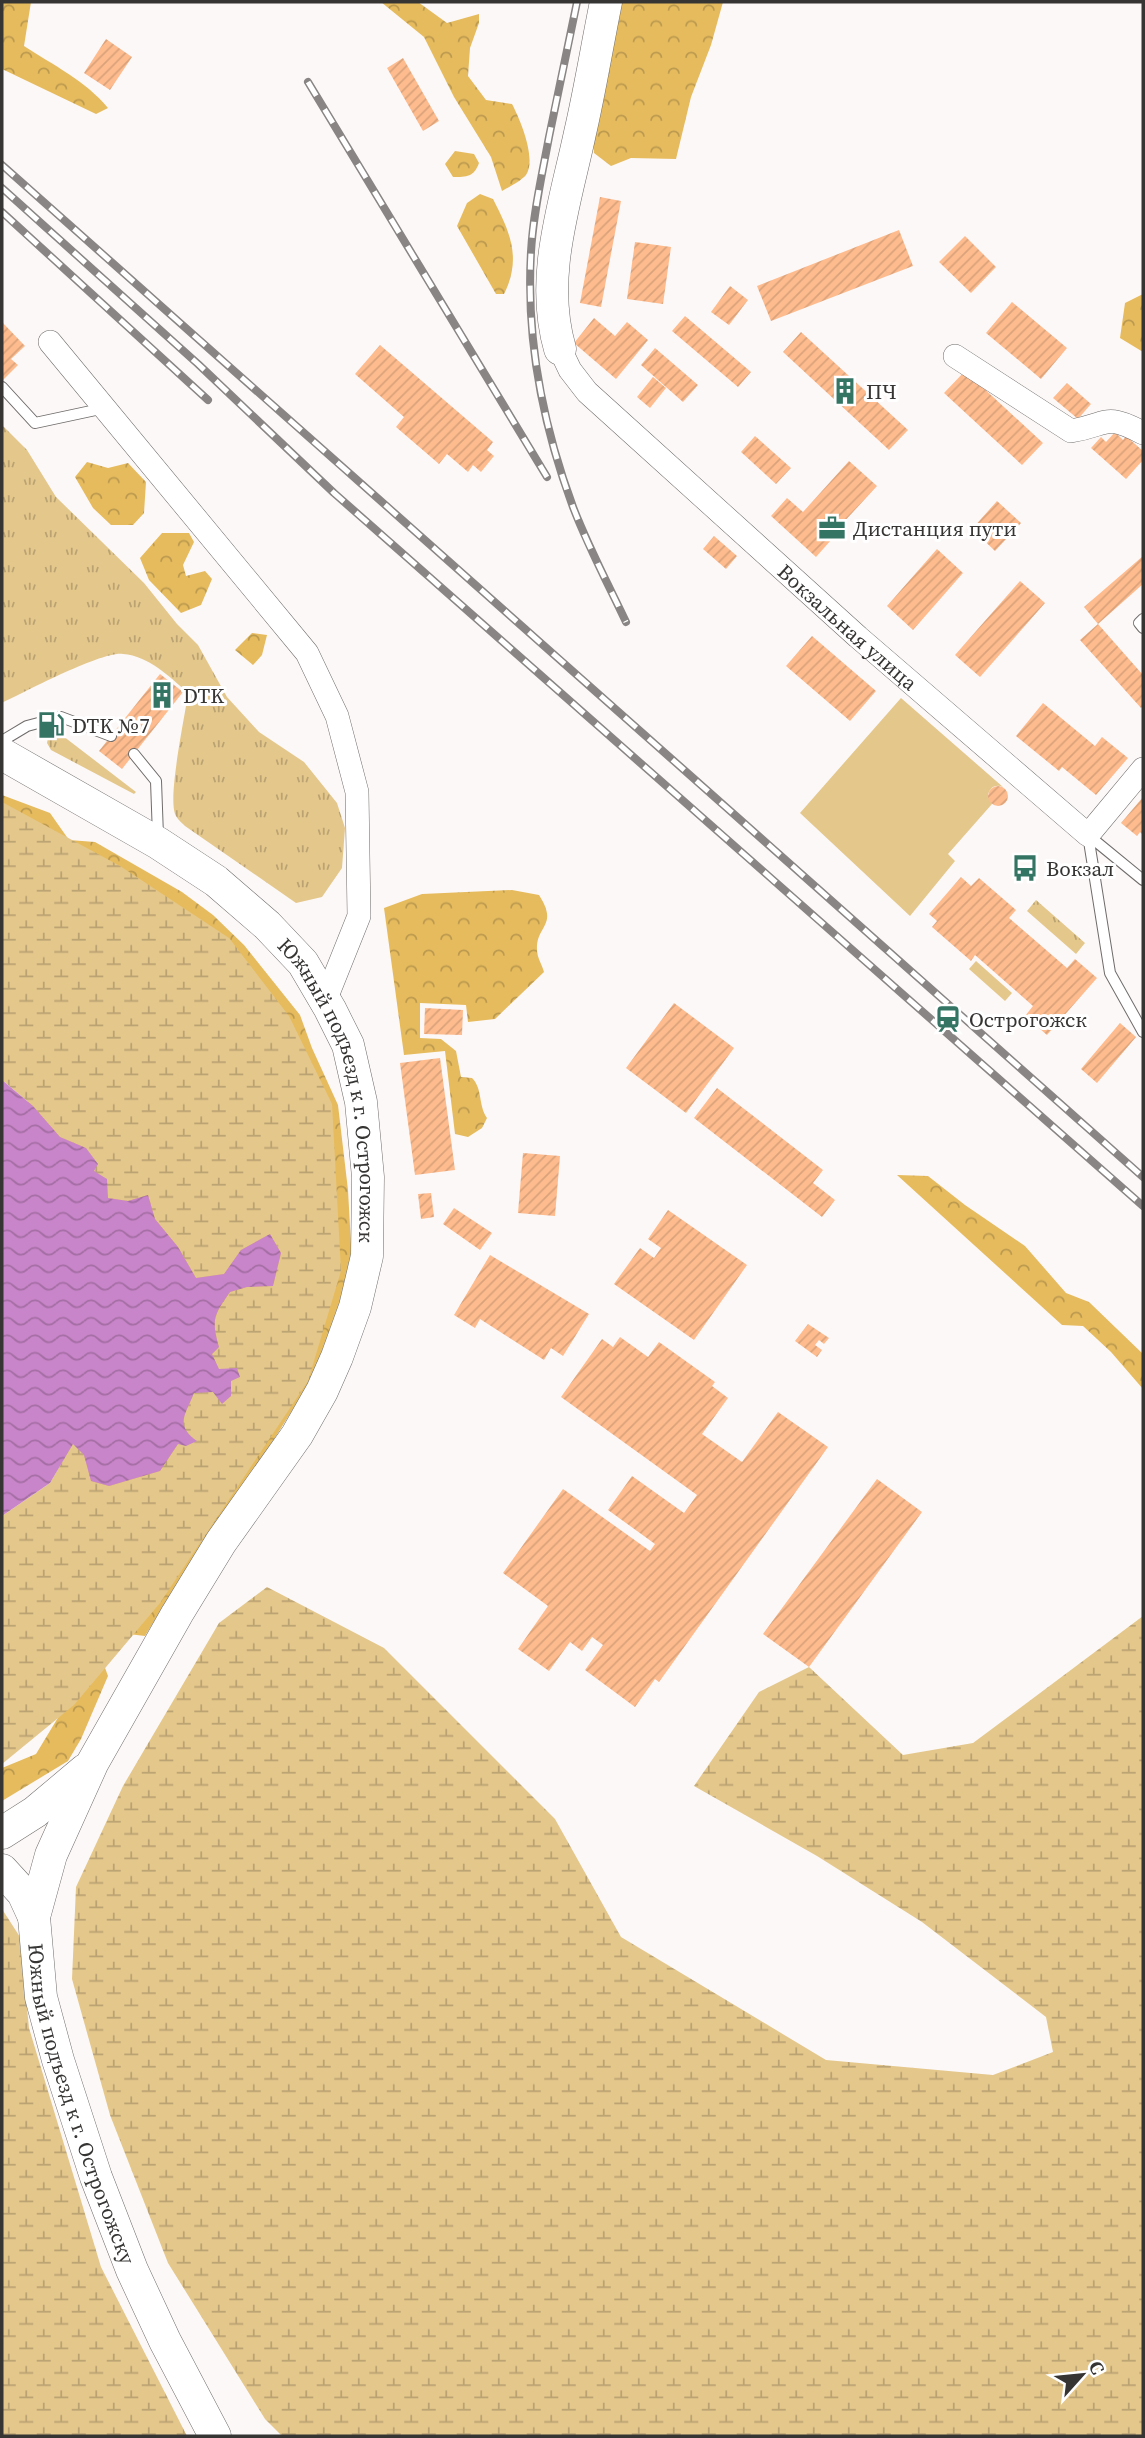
<svg xmlns="http://www.w3.org/2000/svg" width="1145" height="2438" font-family="'Source Serif 4',serif">
<defs>
<pattern id="grass-tufts" width="24" height="20" patternUnits="userSpaceOnUse" patternTransform="scale(1.75)"><rect width="24" height="20" fill="#e4c78b"/><path d="M3 7l-1-3M5 7V3M7 7l1-3M15 17l-1-3M17 17v-4M19 17l1-3" fill="none" stroke="#baa272"/></pattern>
<pattern id="forest-crowns" width="20" height="18" patternUnits="userSpaceOnUse" patternTransform="scale(1.75)"><rect width="20" height="18" fill="#e6bb5e"/><path d="M2 6a3 3 0 1 1 6 0M12 15a3 3 0 1 1 6 0" fill="none" stroke="#bb994e"/></pattern>
<pattern id="wetland-marsh" width="20" height="14" patternUnits="userSpaceOnUse" patternTransform="scale(1.75)"><rect width="20" height="14" fill="#e4c78b"/><path d="M1 5h8M5 5V1M11 12h8M15 12V8" fill="none" stroke="#baa272"/></pattern>
<pattern id="water-waves" width="16" height="10" patternUnits="userSpaceOnUse" patternTransform="scale(1.75)"><rect width="16" height="10" fill="#c985c9"/><path d="M0 5q4-4 8 0t8 0" fill="none" stroke="#a46ea4"/></pattern>
<pattern id="building-hatch" width="6" height="6" patternUnits="userSpaceOnUse" patternTransform="scale(1.75)"><rect width="6" height="6" fill="#febc8e"/><path d="M-1 1l2-2M0 6l6-6M5 7l2-2" fill="none" stroke="#daa27b"/></pattern>
</defs>
<rect width="100%" height="100%" fill="#fcf8f7"/>
<path fill="url(#grass-tufts)" d="M2,425L27,450L56,497L144,583L177,624L198,645L227,697L259,732L304,762L337,803L345,828L342,868L322,897L296,903L185,826C182,823 177,819 175,814C168,794 185,717 188,693C170,677 149,656 123,654C102,651 25,692 2,703Z
M54,732L63,736L136,792L134,794L51,750L47,743L48,738Z
M1036,900L1085,943L1076,954L1027,911Z
M976,961L1012,993L1005,1001L969,969Z"/>
<path fill="url(#forest-crowns)" d="M2,2H31L24,46C53,65 86,81 108,108L96,114L2,69Z
M381,2H418L447,23L479,14V23L470,48L468,76L486,100L512,104C520,119 537,159 526,175C521,181 509,187 502,191L491,157L454,97L424,37Z
M616,2H723L711,45L691,97L676,159L631,158L611,166L594,153L592,129Z
M455,151L474,154L479,163C474,177 467,177 453,177L445,164Z
M480,194L493,199C510,232 522,258 504,294H496L457,226L467,203Z
M1143,294V352L1120,338L1125,303Z
M87,462L108,468L128,463L146,482L144,513L133,525H111L93,508L75,477Z
M162,533H189L194,542L183,565L186,576L205,571L212,579L201,605L181,613L149,580L140,558Z
M252,633L267,635L262,655L253,665L235,650Z
M2,795L50,813L69,840L95,842L182,892L213,915L244,945L300,1015L312,1048L338,1105L348,1190L352,1263L324,1360L271,1444L199,1548L145,1636L112,1632L100,1654L108,1676L81,1739L68,1761L2,1801V1768L36,1754L85,1673L2,844Z
M512,890L539,895C559,926 536,925 537,950C537,957 542,965 544,972L495,1019L468,1022L466,1005L420,1003V1038L441,1039L456,1051L461,1077L472,1078C483,1089 478,1105 487,1118L482,1128L468,1137L455,1134L445,1051L404,1055L384,908L422,894Z
M897,1175L928,1176L965,1205L1025,1246L1066,1293L1089,1302L1143,1354V1389L1111,1352L1083,1326L1062,1325Z"/>
<path fill="url(#wetland-marsh)" d="M2,802L120,866L229,938L289,1016L332,1104L341,1271L308,1381L160,1603L74,1705L2,1764V1516L50,1483L73,1443L84,1455L91,1481L109,1486L160,1471L178,1444L196,1441C174,1423 185,1417 194,1392H213L222,1403L231,1396V1381L219,1370L212,1354L219,1347C211,1319 214,1316 230,1292L247,1287L273,1286L281,1253L270,1234L241,1250L224,1274L196,1278L178,1247L155,1219L148,1195L128,1201L107,1198L94,1171L86,1148L60,1137L33,1106L2,1080Z
M267,1587L384,1648L555,1819L621,1937L826,2060L993,2075L1053,2052L1046,2017L922,1922L817,1856L694,1786L759,1692L809,1667L903,1755L973,1743L1143,1616V2436H282L265,2419L168,2263L110,2115L72,1979L76,1887L123,1786L219,1623Z
M2,1909L20,1937L29,2028L101,2267L187,2436H2Z"/>
<path fill="#e4c78b" d="M901,698L1003,787C996,784 990,787 988,795L992,804L948,854L955,861L910,916L800,813Z"/>
<path fill="url(#water-waves)" d="M2,1080L33,1106L60,1137L86,1148L98,1164L94,1171L107,1179L108,1198L128,1201L148,1195L155,1219L178,1247L196,1278L224,1274L241,1250L270,1234L281,1253L273,1286L247,1287L230,1292C214,1315 211,1319 219,1347L212,1354L219,1369L237,1368L240,1377L231,1381V1396L222,1404L213,1392L194,1393C186,1414 174,1425 197,1441L186,1446L178,1444L160,1471L109,1486L91,1481L84,1455L73,1444L50,1483L2,1516Z"/>
<path fill="url(#building-hatch)" d="M106,39L132,57L110,90L84,73Z
M403,58L439,121L423,131L387,68Z
M600,197L621,201L601,307L580,303Z
M899,230L913,266L771,321L757,286Z
M965,236L996,267L971,293L939,262Z
M635,242L671,247L663,304L627,299Z
M730,286L748,300L729,325L711,312Z
M1012,302L1067,348L1041,379L986,333Z
M685,316L751,372L738,387L672,331Z
M594,318L615,336L627,322L648,340L616,379L574,343Z
M2,322L25,346L11,359L18,365L2,381Z
M801,332L908,430L889,450L783,352Z
M380,345L493,442L487,450L494,456L481,472L473,465L468,472L447,454L439,464L396,427L404,417L355,374Z
M655,348L698,385L683,402L641,365Z
M965,371L1043,443L1022,465L944,393Z
M653,377L666,388L650,408L637,397Z
M1067,383L1091,404L1078,419L1053,398Z
M1115,432L1123,440L1126,436L1143,451V460L1126,479L1091,448L1101,437L1106,442Z
M755,436L791,468L776,484L741,452Z
M849,461L877,486L830,537L832,539L816,557L771,516L787,498L803,512Z
M997,501L1021,523L995,551L972,529Z
M714,536L737,556L726,569L703,549Z
M937,549L963,573L913,630L887,606Z
M1143,556V584L1098,624L1084,607Z
M1020,581L1045,603L980,677L955,655Z
M1098,624L1143,675V706L1141,708L1080,640Z
M812,636L876,691L850,721L786,666Z
M160,674L183,692L122,769L99,751Z
M1043,703L1095,746L1102,737L1128,758L1096,795L1062,767L1059,771L1016,736Z
M988 796a10 10 0 1 1 20 0a10 10 0 1 1-20 0Z
M1143,797V835L1140,832L1137,836L1121,823Z
M961,877L971,886L979,878L1016,910L1009,918L1067,968L1075,959L1097,978L1047,1035L1025,1016L1033,1006L975,955L971,961L932,927L937,921L929,914Z
M674,1003L734,1048L686,1113L626,1068Z
M425,1008L463,1010L462,1035L424,1034Z
M1120,1023L1136,1037L1097,1083L1081,1069Z
M440,1058L455,1170L415,1175L400,1063Z
M717,1088L823,1170L813,1183L835,1200L822,1217L694,1118Z
M523,1153L560,1156L555,1216L518,1213Z
M431,1193L434,1217L421,1219L418,1194Z
M454,1208L492,1233L480,1250L443,1224Z
M668,1210L747,1265L694,1340L614,1284L640,1248L654,1258L661,1248L648,1239Z
M490,1255L589,1314L563,1356L551,1348L544,1360L480,1319L475,1328L454,1315Z
M808,1324L829,1338L824,1344L819,1340L815,1345L822,1350L817,1357L795,1341Z
M620,1337L648,1357L659,1342L715,1382L712,1386L728,1398L702,1434L742,1462L778,1412L828,1447L659,1682L655,1679L635,1707L585,1670L603,1645L592,1637L582,1651L570,1642L549,1671L518,1649L548,1606L503,1573L563,1489L650,1551L655,1544L608,1510L632,1476L684,1513L697,1495L561,1397L602,1339L613,1347Z
M877,1479L922,1512L809,1667L763,1634Z"/>
<g fill="none" stroke-linecap="round" stroke-linejoin="round">
<defs>
<path id="lane" d="M2,387L35,423L105,408
M1143,619L1139,623L1143,628
M2,741L27,726L61,717L111,736
M134,754L156,781L158,836
M1088,835L1110,973L1143,1032
M1088,835L1143,880"/>
<g id="street">
<path d="M50,342L307,653L337,716L357,792L359,916L325,1001"/>
<path id="s1" d="M560,349L570,370L587,392L858,637L1088,835L1143,769"/>
<path d="M955,356L1071,431C1109,425 1103,412 1143,433"/>
</g>
<g id="secondary">
<path d="M560,349C539,277 565,204 580,133C590,90 597,46 606,2"/>
<path id="s2" d="M2,754L158,843L216,881L267,925L303,963L330,1009L348,1045L361,1102L368,1177L367,1256L355,1307L337,1357L322,1391L297,1435L221,1542L177,1614L93,1762L51,1855L34,1917L41,1997L58,2060L96,2177L132,2270L165,2341L215,2436"/>
<path d="M2,1833L35,1812L85,1770"/>
<path d="M2,1870L23,1893L34,1917"/>
</g>
</defs>
<use href="#lane" stroke="#6f6c6b" stroke-width="12"/>
<use href="#street" stroke="#6f6c6b" stroke-width="24"/>
<use href="#secondary" stroke="#6f6c6b" stroke-width="33"/>
<use href="#lane" stroke="#fff" stroke-width="10"/>
<use href="#street" stroke="#fff" stroke-width="23"/>
<use href="#secondary" stroke="#fff" stroke-width="32"/>
<defs>
<path id="rail" d="M577,2C568,47 558,92 549,137C542,175 533,214 531,252C526,338 543,426 573,507C588,546 608,584 626,622
M308,82L547,477
M2,165L1143,1177
M2,188L198,364L334,493L1143,1206
M2,212L208,400"/>
</defs>
<use href="#rail" stroke="#888584" stroke-width="8"/>
<use href="#rail" stroke="#fff" stroke-width="5" stroke-dasharray="16" stroke-linecap="butt"/>
</g>
<defs>
<symbol id="building-bare" viewBox="-9 -9 18 18"><path d="M-4-6H4V6H1V3H-1V6H-4ZM-2.5-4.3h1.7v1.8h-1.7ZM.8-4.3h1.7v1.8H.8ZM-2.5-1h1.7V.8h-1.7ZM.8-1h1.7V.8H.8Z" fill="#337463" stroke="#fff" stroke-width="2.5" paint-order="stroke"/></symbol>
<symbol id="office-bare" viewBox="-9 -9 18 18"><path d="M-6-3h4V-5.5h4V-3h4V5H-6ZM-1-4.5V-3h2v-1.5ZM-6 0V1H6V0Z" fill="#337463" stroke="#fff" stroke-width="2.5" paint-order="stroke"/></symbol>
<symbol id="fuel-bare" viewBox="-9 -9 18 18"><path d="M-5.5-6h7V0h2V4h1.3V-2.5L3-4.5l.8-.8L6-3V5H2.5V1h-1V6h-7ZM-4.2-4.7v3.2H.2V-4.7Z" fill="#337463" stroke="#fff" stroke-width="2.5" paint-order="stroke"/></symbol>
<symbol id="bus-bare" viewBox="-9 -9 18 18"><path d="M-5-6H5V4H4V6H2V4H-2V6H-4V4H-5ZM-3.5-4V0h7V-4ZM-3.5 1.2v1.5H-2V1.2ZM2 1.2v1.5H3.5V1.2Z" fill="#337463" stroke="#fff" stroke-width="2.5" paint-order="stroke"/></symbol>
<symbol id="station-bare" viewBox="-9 -9 18 18"><path d="M-3-6H3Q5-6 5-4V2Q5 4 3 4L4.5 6H3L1.5 4h-3L-3 6H-4.5L-3 4Q-5 4-5 2V-4Q-5-6-3-6ZM-3.5-4v3h7v-3ZM-3.5 1v1.5H-2V1ZM2 1v1.5H3.5V1Z" fill="#337463" stroke="#fff" stroke-width="2.5" paint-order="stroke"/></symbol>
</defs>
<g fill-rule="evenodd">
<use href="#building-bare" x="826" y="372" width="38" height="38"/>
<use href="#office-bare" x="813" y="509" width="38" height="38"/>
<use href="#building-bare" x="143" y="676" width="38" height="38"/>
<use href="#fuel-bare" x="32" y="706" width="38" height="38"/>
<use href="#bus-bare" x="1006" y="849" width="38" height="38"/>
<use href="#station-bare" x="929" y="1000" width="38" height="38"/>
</g>
<g text-anchor="middle" dominant-baseline="central" stroke-width="6" stroke-linejoin="round" paint-order="stroke">
<g font-size="21" fill="#363534" stroke="#fff" text-anchor="start">
<text x="866" y="391">ПЧ</text>
<text x="853" y="528">Дистанция пути</text>
<text x="183" y="695">DTK</text>
<text x="72" y="725">DTK №7</text>
<text x="1046" y="868">Вокзал</text>
<text x="969" y="1019">Острогожск</text>
</g>
<g font-size="21" fill="#363534" stroke="#fff">
<text stroke="none"><textPath href="#s1" startOffset="402">Вокзальная улица</textPath></text>
<text stroke="none"><textPath href="#s2" startOffset="500">Южный подъезд к г. Острогожск</textPath></text>
<text stroke="none"><textPath href="#s2" startOffset="1614">Южный подъезд к г. Острогожску</textPath></text>
</g>
</g>
<rect width="1145" height="2438" fill="none" stroke="#363534" stroke-width="7"/>
<g transform="translate(1082 2375) rotate(63)" stroke="#ffffff" stroke-width="5" paint-order="stroke">
<path d="M0-5L12 26L0 18L-12 26Z" fill="#363534"/>
<text y="-10" font-size="19" font-weight="bold" text-anchor="middle" fill="#363534">С</text>
</g>
</svg>
